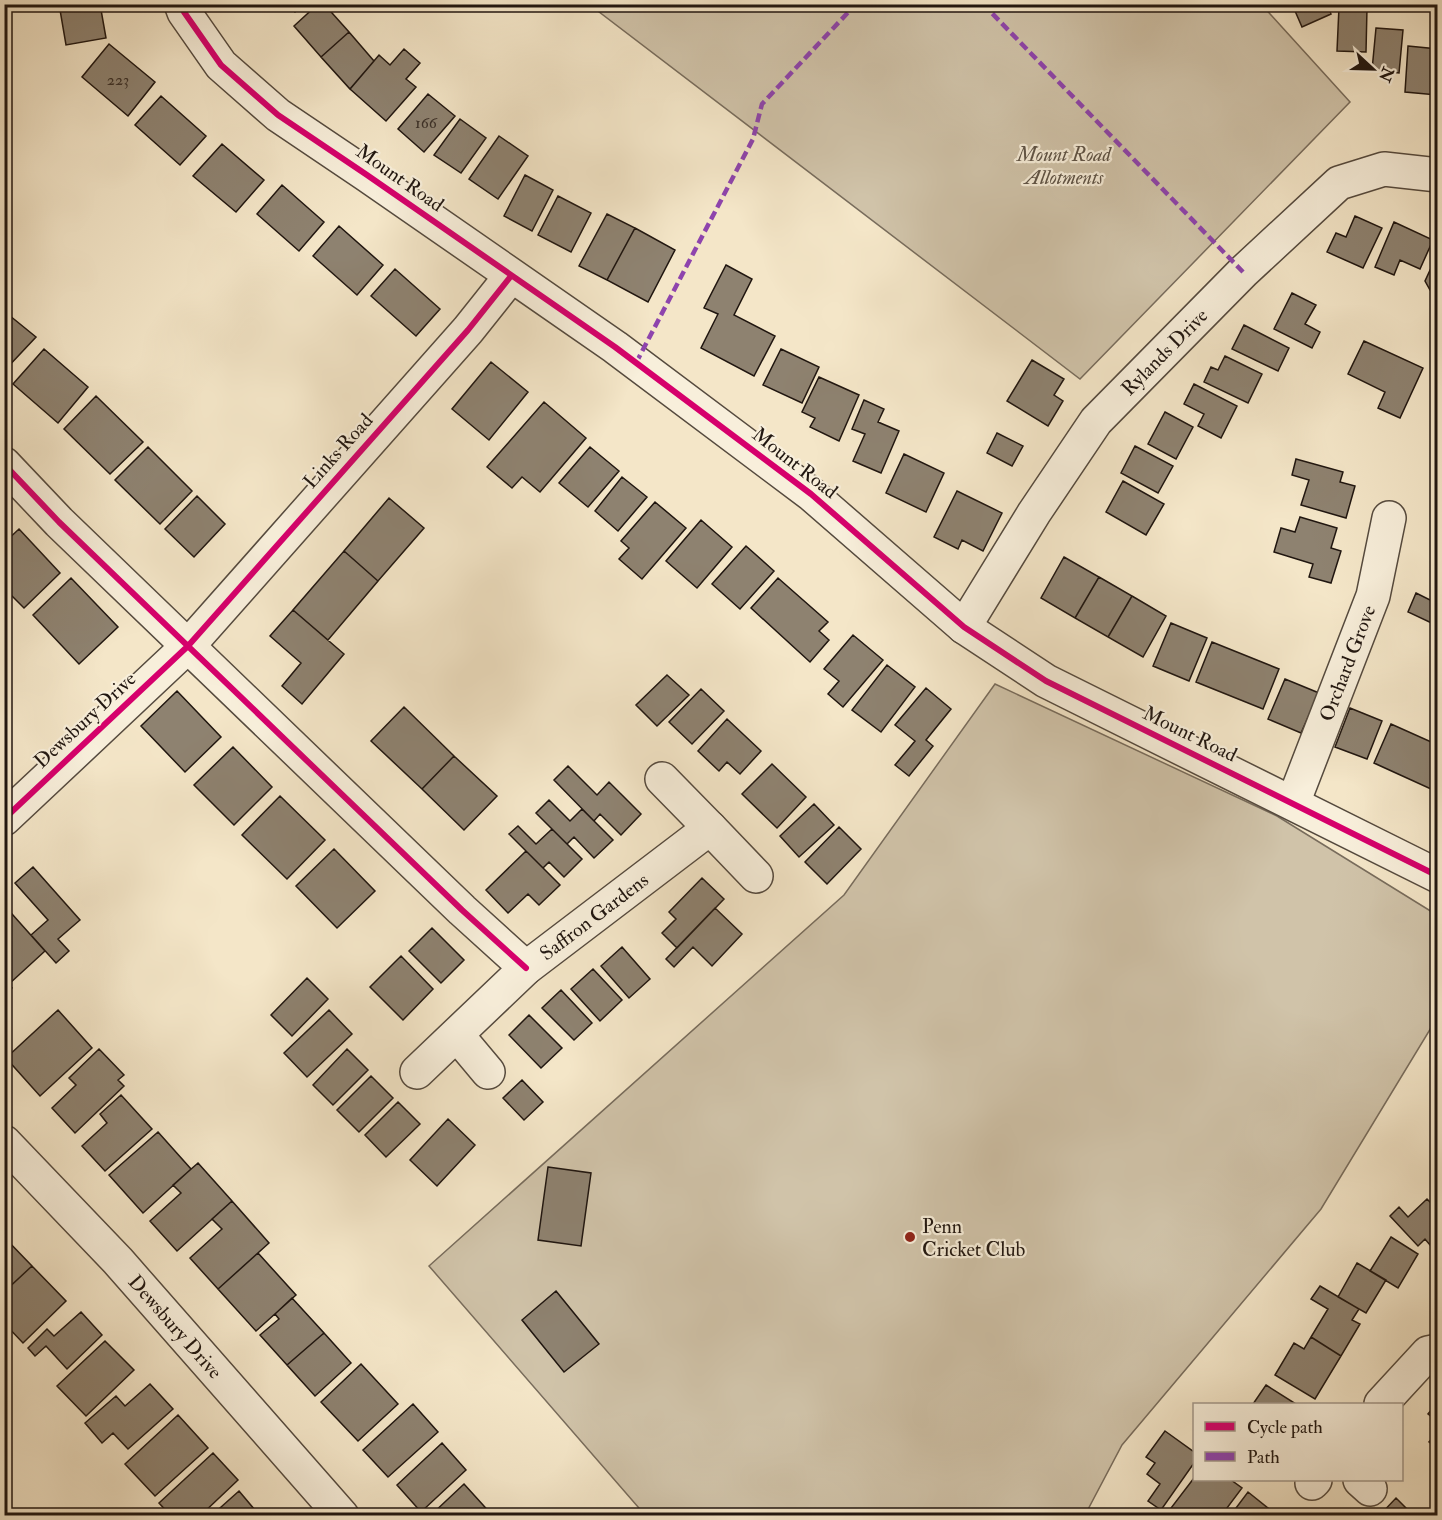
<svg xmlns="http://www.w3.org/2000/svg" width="1442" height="1520" font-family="'IM FELL Double Pica',serif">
<rect width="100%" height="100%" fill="#f4e6c8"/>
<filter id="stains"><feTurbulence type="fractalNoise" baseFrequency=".00333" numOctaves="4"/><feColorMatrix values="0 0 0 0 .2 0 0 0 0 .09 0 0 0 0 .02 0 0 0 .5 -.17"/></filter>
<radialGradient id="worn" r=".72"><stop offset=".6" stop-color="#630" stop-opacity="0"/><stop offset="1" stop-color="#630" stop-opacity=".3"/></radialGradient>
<path fill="#d0c3a9" stroke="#786c5c" stroke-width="1.5" d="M590,5H1262L1350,102L1080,379Z
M995,684L1277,816L1437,915V1018L1321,1209L1122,1445L1085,1515H645L429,1266L844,895Z"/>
<path fill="#8e8270" stroke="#201610" stroke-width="1.5" d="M59,4H100L106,38L66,45Z
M290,4H305L295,12Z
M318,4H324L349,32L321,57L294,26Z
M1292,4H1327L1331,14L1302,27Z
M1339,7L1367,8L1366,52L1337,51Z
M1376,28L1403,30L1399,73L1372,70Z
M349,32L374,61L350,89L321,57Z
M109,44L155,82L128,116L82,77Z
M1408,46L1438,49L1437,95L1405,92Z
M404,49L420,63L406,79L416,87L386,121L350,89L379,55L390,65Z
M428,94L455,116L424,152L398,129Z
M161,96L206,136L180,165L135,125Z
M460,119L486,138L461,173L434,155Z
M499,136L528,156L498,199L469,179Z
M222,144L264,180L236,212L193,176Z
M525,175L553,190L532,231L504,216Z
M282,185L324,222L299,251L257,214Z
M558,196L591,213L571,252L538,235Z
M607,214L635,228L607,280L579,266Z
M1355,216L1382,228L1363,268L1327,252L1336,233L1346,237Z
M1394,222L1433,240L1420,269L1400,260L1394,275L1375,267Z
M339,226L383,265L357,295L313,256Z
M635,228L675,250L648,302L607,280Z
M1438,253V292L1436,294L1430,290L1425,281Z
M726,265L752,279L734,315L775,336L754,376L701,348L718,314L704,308Z
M395,269L440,309L416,336L371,296Z
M1292,293L1316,305L1305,324L1320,332L1312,348L1274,329Z
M4,311L36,337L5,370H4Z
M1244,325L1289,348L1278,371L1232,349Z
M1364,341L1423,368L1400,418L1378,408L1385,392L1348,374Z
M44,349L88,387L58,423L13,384Z
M781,349L819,367L802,403L763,385Z
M1225,356L1262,374L1248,403L1204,382L1211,367L1218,370Z
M1032,360L1064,379L1054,395L1063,401L1048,426L1007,401Z
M491,362L528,392L489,440L452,409Z
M819,377L859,395L839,441L810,427L815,418L802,412Z
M1194,384L1237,406L1221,438L1198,426L1204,414L1184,404Z
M96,396L143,442L110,474L64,429Z
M864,400L884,409L878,422L899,431L881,473L853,461L865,434L852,429Z
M544,402L586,438L540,492L522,477L512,488L487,467Z
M1165,412L1193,427L1176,459L1148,444Z
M997,433L1023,446L1012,466L987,453Z
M1135,446L1173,466L1158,493L1121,473Z
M148,447L192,491L160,524L115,480Z
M590,447L619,471L588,507L559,483Z
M904,454L944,473L926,512L886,493Z
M1296,459L1343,472L1340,482L1355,486L1346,518L1301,505L1309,480L1292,475Z
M622,477L647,497L618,531L595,511Z
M1123,481L1164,504L1146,535L1106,512Z
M957,491L1002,513L983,551L962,540L958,549L934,537Z
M197,496L225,524L194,557L165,529Z
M389,498L424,528L378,581L344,551Z
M655,502L686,528L642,579L619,559L629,548L621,541Z
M1300,517L1337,528L1331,548L1341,551L1331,583L1309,577L1313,564L1274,552L1281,528L1295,532Z
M701,520L732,547L697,588L666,561Z
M19,529L60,573L24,608L4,588V543Z
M1438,544V560L1431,557Z
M746,546L774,571L740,609L712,584Z
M344,551L378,581L328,640L293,610Z
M1064,557L1099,577L1075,618L1041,598Z
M1099,577L1132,596L1108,637L1075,618Z
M71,578L118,627L79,664L33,615Z
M778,578L828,622L819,631L829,640L810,662L751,608Z
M1416,593L1434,602L1438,593V626L1408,612Z
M1132,596L1166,616L1143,657L1108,637Z
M293,610L344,654L302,704L282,686L301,663L270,636Z
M1171,623L1207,638L1189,681L1153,666Z
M853,635L883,660L843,707L828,694L839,681L824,669Z
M1212,642L1279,669L1263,709L1196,682Z
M887,665L915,687L881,732L852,710Z
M667,675L689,695L657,726L636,705Z
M1285,679L1319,693L1301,733L1268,719Z
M926,688L951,709L926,740L933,746L909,776L895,765L915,741L895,725Z
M701,689L724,711L692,744L669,722Z
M177,691L221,737L185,772L141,726Z
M404,707L454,756L422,789L371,741Z
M1350,708L1382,721L1367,759L1335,747Z
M727,719L761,751L740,774L727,762L719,771L698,751Z
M1391,724L1438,745V775L1431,789L1374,763Z
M233,747L272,787L234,825L194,785Z
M454,756L497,796L464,830L422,789Z
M772,764L806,797L777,828L742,794Z
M568,766L597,795L609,782L641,814L621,835L600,814L594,821L554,780Z
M280,796L325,840L287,879L242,835Z
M549,800L570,821L582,809L613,840L594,858L574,837L567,844L536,813Z
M814,804L834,825L799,857L780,836Z
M518,826L536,844L552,829L582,859L564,877L549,862L543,868L509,834Z
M839,827L861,849L827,884L805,862Z
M334,849L375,891L337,928L296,886Z
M526,851L560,885L539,905L528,894L508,913L486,890Z
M33,867L80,920L58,939L69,951L56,963L31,935L48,920L15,883Z
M702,878L724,899L677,948L662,933L676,919L669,912Z
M4,905L45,951L9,984L4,979Z
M715,908L742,934L712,966L693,947L674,967L666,959Z
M432,928L464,960L441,983L409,951Z
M622,947L650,979L629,998L601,966Z
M401,956L433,989L403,1020L370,987Z
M593,969L622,1000L600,1021L571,989Z
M307,978L328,999L292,1036L271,1015Z
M4,979L12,988L4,994Z
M561,990L592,1023L574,1040L542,1008Z
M58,1010L92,1048L40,1096L6,1058Z
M329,1010L352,1034L307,1077L284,1053Z
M529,1015L562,1048L541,1068L509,1035Z
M99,1049L124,1075L118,1080L124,1086L75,1133L52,1108L76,1085L69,1078Z
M347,1049L368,1070L333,1105L313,1085Z
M371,1076L393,1098L359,1132L337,1110Z
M522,1080L543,1102L524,1120L503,1098Z
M121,1095L152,1129L105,1171L82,1146L107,1123L100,1114Z
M398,1102L420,1124L386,1157L365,1135Z
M448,1119L475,1145L437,1186L410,1160Z
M158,1132L191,1169L143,1213L109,1175Z
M198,1163L232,1201L177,1251L150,1221L181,1193L173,1185Z
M548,1167L591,1173L581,1246L538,1240Z
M1427,1199L1438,1210V1238L1430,1245L1425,1239L1418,1246L1390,1216L1399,1207L1408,1217Z
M232,1201L269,1243L218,1289L190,1258L222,1229L212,1219Z
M4,1237L32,1266L4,1292Z
M1391,1237L1418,1254L1398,1288L1370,1271Z
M258,1253L296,1295L256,1331L218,1289Z
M1357,1263L1386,1280L1366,1313L1338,1297Z
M32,1266L66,1301L23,1343L4,1323V1292Z
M1320,1286L1359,1309L1352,1320L1360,1324L1341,1356L1311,1337L1328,1309L1311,1299Z
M556,1291L599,1344L564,1372L522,1320Z
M292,1298L324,1333L287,1365L260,1335L279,1319L275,1314Z
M81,1312L102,1335L67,1369L46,1346L35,1356L28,1348L47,1329L54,1336Z
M324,1333L351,1363L315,1396L287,1365Z
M1311,1337L1341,1356L1315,1399L1275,1375L1294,1343L1304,1349Z
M105,1341L134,1370L86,1416L57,1386Z
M361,1364L398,1404L358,1441L321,1402Z
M150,1384L173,1409L128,1449L113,1433L102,1443L85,1423L116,1396L125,1406Z
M1266,1385L1296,1404H1253Z
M1438,1402V1422L1428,1414Z
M413,1404L438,1432L388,1477L363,1450Z
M178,1415L208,1448L155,1496L125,1464Z
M1165,1431L1194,1452V1463L1161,1510L1148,1501L1160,1484L1147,1474L1155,1463L1146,1457Z
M1438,1432V1449L1429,1442Z
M442,1443L466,1470L421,1512L397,1485Z
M213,1453L238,1480L200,1516H171L159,1503Z
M1194,1478V1480H1231L1242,1488L1221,1516H1181L1171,1508Z
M464,1484L493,1516H430Z
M239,1491L260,1516H211Z
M1248,1492L1278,1516H1230Z
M1396,1498L1414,1516H1379Z"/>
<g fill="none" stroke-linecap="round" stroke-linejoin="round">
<defs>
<g id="minor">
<path d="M181,4L184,12L221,65L278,115L367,175L615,347L811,494L964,627L1046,681L1438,876"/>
<path d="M4,464L59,522L462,910L526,968"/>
<path id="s1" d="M964,627L1034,513L1096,421L1243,272L1339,183L1384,169L1438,175"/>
<path d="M662,779L710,828"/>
<path id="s2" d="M1293,803L1373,596L1389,518"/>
<path d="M4,819L188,646L468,330L511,276"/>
<path d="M457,1035L488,1072"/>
<path id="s3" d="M417,1072L526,968L710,828L756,876"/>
<path id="s4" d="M4,1142L118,1261L342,1516"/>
<path d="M1381,1404L1428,1353L1438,1351"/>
<path d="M1360,1480L1370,1489"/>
<path d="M1312,1483L1315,1480"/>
</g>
</defs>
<use href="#minor" stroke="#554a3e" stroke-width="36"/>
<use href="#minor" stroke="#f8efdb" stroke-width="33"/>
<path stroke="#8e44ad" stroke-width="4.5" stroke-dasharray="9 4.5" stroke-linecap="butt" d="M983,4L1243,272
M636,363L753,139L762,104L856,4"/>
<defs>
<path id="cycleway" d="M181,4L184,12L221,65L278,115L367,175L615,347L811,494L964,627L1046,681L1438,876
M4,464L59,522L462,910L526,968
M4,819L188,646L468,330L511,276"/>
</defs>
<use href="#cycleway" stroke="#f8efdb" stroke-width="10"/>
<use href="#cycleway" stroke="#d6006c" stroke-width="6"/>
</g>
<circle fill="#8f2418" stroke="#f8efdb" stroke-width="2" cx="910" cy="1237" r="6"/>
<g text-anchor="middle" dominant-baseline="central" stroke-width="4.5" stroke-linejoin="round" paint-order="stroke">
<g font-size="16" fill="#3c3128">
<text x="118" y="80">223</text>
<text x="426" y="123">166</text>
</g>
<g font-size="20" font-style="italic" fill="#5e5346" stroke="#f8efdb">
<text x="1064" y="154">Mount Road<tspan x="1064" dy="23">Allotments</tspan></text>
</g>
<g font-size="20" fill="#201610" stroke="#f8efdb">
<text transform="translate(400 178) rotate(35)">Mount Road</text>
<text stroke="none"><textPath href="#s1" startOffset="342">Rylands Drive</textPath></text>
<text transform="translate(338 451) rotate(-48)">Links Road</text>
<text transform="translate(795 463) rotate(38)">Mount Road</text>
<text stroke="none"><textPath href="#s2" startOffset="150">Orchard Grove</textPath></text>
<text transform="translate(85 720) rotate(-43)">Dewsbury Drive</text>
<text transform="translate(1190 734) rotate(26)">Mount Road</text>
<text stroke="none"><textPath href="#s3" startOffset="236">Saffron Gardens</textPath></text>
<text stroke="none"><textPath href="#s4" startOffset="252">Dewsbury Drive</textPath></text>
</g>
<g font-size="20" fill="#201610" stroke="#f8efdb" text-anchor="start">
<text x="922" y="1226">Penn<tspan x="922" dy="23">Cricket Club</tspan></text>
</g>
</g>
<rect width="1442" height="1520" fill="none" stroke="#f4e6c8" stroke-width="24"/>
<rect x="6" y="6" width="1430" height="1508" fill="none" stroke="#201610" stroke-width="3"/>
<rect x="12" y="12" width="1418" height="1496" fill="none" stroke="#201610" stroke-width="1.5"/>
<rect x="1193" y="1403" width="210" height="78" fill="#f8efdb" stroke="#a2988a" stroke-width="1.5"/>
<rect x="1205" y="1422" width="30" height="9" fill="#d6006c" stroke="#a2988a" stroke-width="1.5"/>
<text x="1247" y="1433" font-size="18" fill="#201610">Cycle path</text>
<rect x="1205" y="1452" width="30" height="9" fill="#8e44ad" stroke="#a2988a" stroke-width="1.5"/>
<text x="1247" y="1463" font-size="18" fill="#201610">Path</text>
<g transform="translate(1373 69) rotate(112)" stroke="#f8efdb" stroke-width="4.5" paint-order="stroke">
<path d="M0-4.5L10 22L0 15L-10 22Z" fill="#201610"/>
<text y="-9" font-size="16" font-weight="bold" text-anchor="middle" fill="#201610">N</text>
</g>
<rect width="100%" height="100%" filter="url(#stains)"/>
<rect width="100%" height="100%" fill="url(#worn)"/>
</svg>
